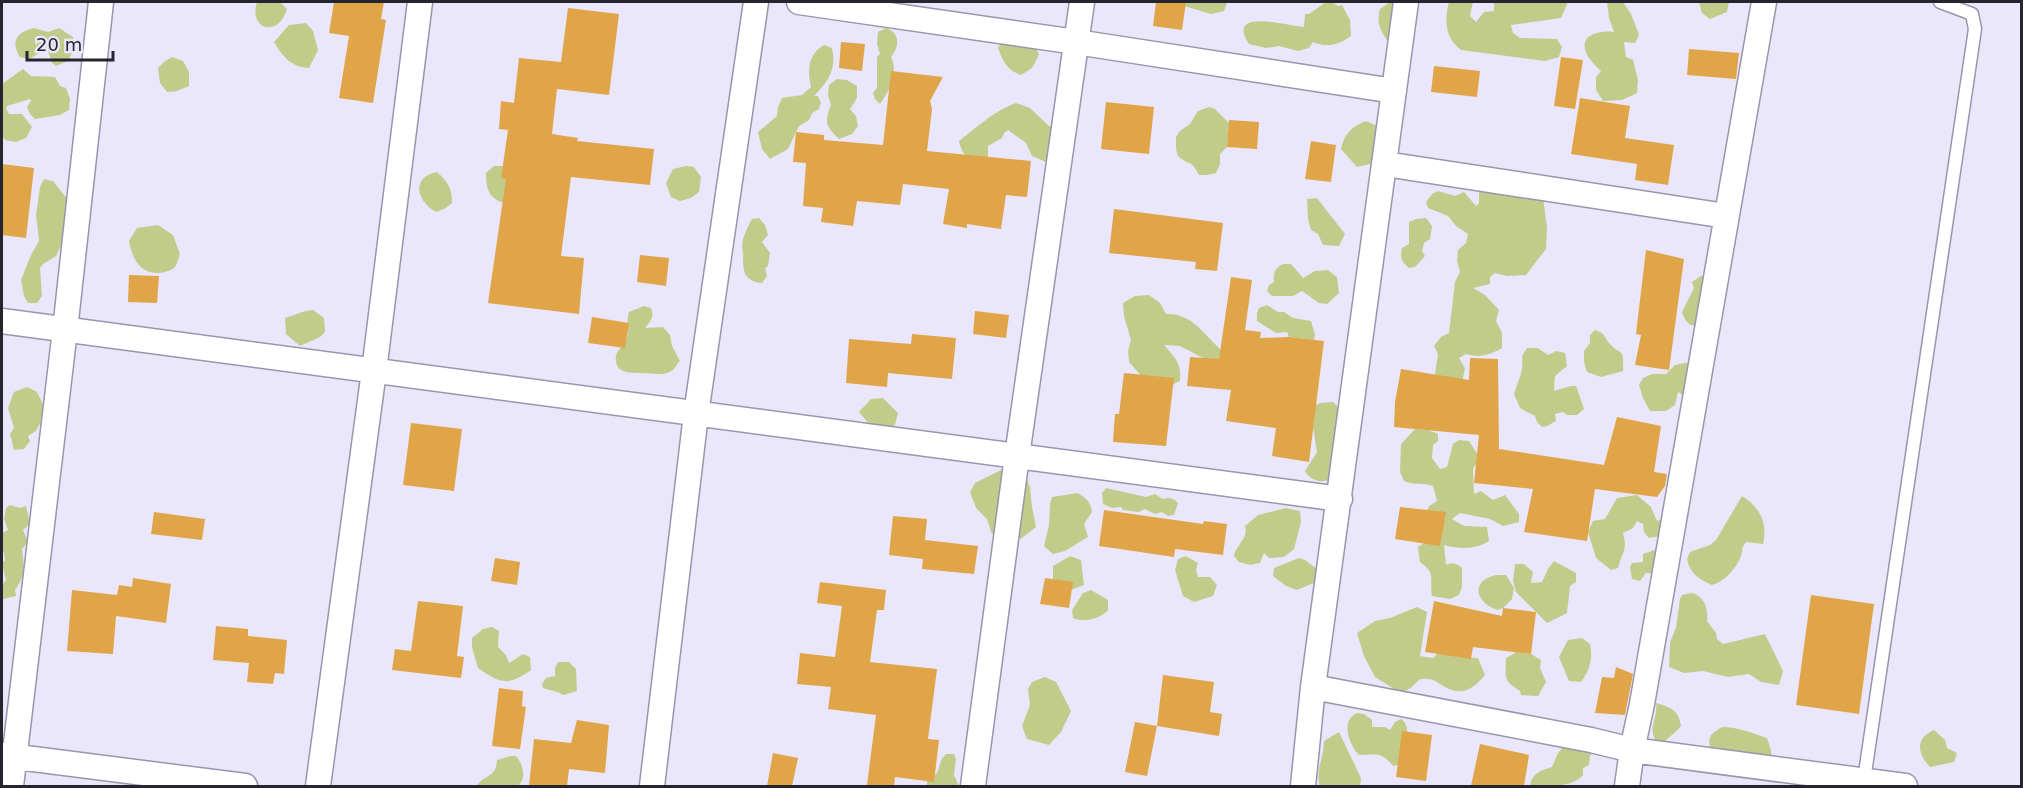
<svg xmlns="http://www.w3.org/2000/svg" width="2023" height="788" font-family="'DejaVu Sans',sans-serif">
<rect width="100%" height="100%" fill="#eae7fc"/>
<path fill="#c1cc8a" d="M257,2H280L287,9C278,39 248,29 257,2Z
M1178,2H1227L1224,11L1211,14L1181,5Z
M1326,2H1332L1338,6L1342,5L1350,20L1351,36C1339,45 1327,48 1313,42L1309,48L1298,51L1279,46L1266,48L1249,44C1224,6 1292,27 1304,27L1305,14H1309Z
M1390,2H1403L1390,44C1381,32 1376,24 1380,9Z
M1449,2H1473L1470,16L1476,22L1484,12L1494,11V2H1568L1561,18L1511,25L1513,33L1520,38L1557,39L1562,47L1559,57L1545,61L1461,50C1445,38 1444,20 1449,2Z
M1607,2H1623L1631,14L1639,35L1635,43L1624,42L1626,57L1633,60L1638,80L1637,93L1622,100L1603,101L1596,90V77L1601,71C1596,66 1588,59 1586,52C1579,34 1601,30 1614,32L1609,18Z
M1699,2H1729L1727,12L1710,19L1702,13Z
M306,23L313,31L318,50L309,68C291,67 282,56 274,42L289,25Z
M34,28L48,32L59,28L73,37L72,53L68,61L56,66L52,63L48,51L45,50L29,59L20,57C10,41 17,32 34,28Z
M886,28C900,33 900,46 891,57C899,72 889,92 880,104L875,99L873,93L877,88V57L880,54L877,44L878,32Z
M1003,39L1036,48L1039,55L1032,68L1021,75C1007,70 1003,62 998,48Z
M824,45L832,48C837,69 828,82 814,96H818L821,103L819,109L812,113L809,120L799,126L788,149L770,159L762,149L758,132L777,116L778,107L782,98L802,95L811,87C807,71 808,54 824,45Z
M172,57L183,61L189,72V86L177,91L167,92L160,83L158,68L164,62Z
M23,69L31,76L55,77L60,86L66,88L70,99L69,110L60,115L35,119L30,114L27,107L31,101L30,99L7,106L6,108L9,114H22L32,127L26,138L16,142L5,140L2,135V84Z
M837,79L847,80L857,86V98L850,109L856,116L858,126L852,134L839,139C826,127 824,122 831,105L828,96L829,85Z
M1016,103L1030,108L1049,126L1054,127L1055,159L1046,162L1032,156L1026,143L1008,130L1004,133L1002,138L988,146V157L982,166C969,160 962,156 959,141C977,127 994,111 1016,103Z
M1209,107L1215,109L1229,123L1227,147L1220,154V164L1216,173L1207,175H1199C1190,158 1190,166 1180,158C1175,153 1176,143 1176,137L1180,131L1190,124L1198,111Z
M1366,121L1381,128L1378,155L1370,164L1357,167L1341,149C1345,133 1351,127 1366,121Z
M494,166H502L518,185L504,203C488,198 486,188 486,173Z
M686,166L694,167L701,177L699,192L691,198L680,201L671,197L666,183L673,169Z
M437,172C448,182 452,188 452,203L444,209L436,212C416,201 411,177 437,172Z
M1490,178L1543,197L1547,228L1546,249L1526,275L1507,276L1495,273L1490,277V284L1473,288L1485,295L1499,310L1496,321L1502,333V348C1490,355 1479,358 1466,354L1459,358L1465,368L1462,383L1434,381L1438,354L1434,346L1441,337L1449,333L1455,282L1460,272L1457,261L1458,250L1466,243L1468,234L1456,226L1448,216L1428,208L1426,202L1432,194L1438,191L1455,196L1464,192L1476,206L1479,203V191Z
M44,179L53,181L72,205L74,218L56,256L43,264L40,268L42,296L37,303H28L24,296L21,280L31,255L39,241L36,215L40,187Z
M1317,198L1345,234L1339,246L1323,245L1318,234L1311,230L1308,219L1307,199Z
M759,218L765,225L768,235L762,242L770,253L768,266L765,268L767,276L762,283C744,281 743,272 743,256C744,253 742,250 742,246C742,238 748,226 752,219Z
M1426,218L1432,226L1430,239L1424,243L1422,251L1425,256L1415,267L1409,268C1401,261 1400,258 1402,248L1409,244V222L1416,219Z
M158,225L173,235L180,254C179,257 177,264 175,267C171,271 162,273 157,273C139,273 132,257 129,241L137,228Z
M1283,264H1291L1303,278L1315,271L1328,270L1337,277L1339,293L1327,304L1319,303L1302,291L1293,296H1272L1267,291L1269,285L1274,282C1273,273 1275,268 1283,264Z
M1701,276L1710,277L1703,327C1691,326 1686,325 1682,312L1694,288L1692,282Z
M1149,295L1160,303L1166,314C1195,313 1206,339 1226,354L1222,368L1180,346L1164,345C1175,358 1182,363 1180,381L1163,389L1145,380L1129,362L1128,351L1131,340L1124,316L1123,303L1135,296Z
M1267,305L1278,312H1284L1293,318L1311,321L1315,335L1314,340L1289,337L1287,332L1276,333L1257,321V313L1259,308Z
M644,306L651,308C655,317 650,322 645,328L663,327L670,335L672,346L680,361C679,361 675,368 674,369C665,377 653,373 643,373C633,373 617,374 616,361C614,351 623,348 626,340C630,331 626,321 629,312Z
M313,310L324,318L325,332L320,337L300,346L286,334L285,318C297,315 300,311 313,310Z
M1595,330C1606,334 1603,335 1609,343C1621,357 1624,345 1623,371L1601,377L1587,372L1584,362V351L1590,343V335Z
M1527,348H1538L1548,355L1556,351L1565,353L1567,366L1555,376L1554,391L1571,386H1576L1584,409L1577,415H1567L1563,412L1555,414L1556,421L1547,426L1542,427L1537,422L1535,416L1520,408L1514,394C1518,380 1524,372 1522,356Z
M1685,363L1696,364L1684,396L1678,392L1675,405L1666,411H1650L1643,398L1639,385L1643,378L1652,374H1666L1675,365Z
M27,387L37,392L42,402L44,416L36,431L28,436L30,441L24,449L14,450L10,434L14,428L8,408L14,392Z
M883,398L898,413L895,425L883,430L870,425L859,412L871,399Z
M1333,402L1340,409L1333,479C1321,483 1312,482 1305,471L1317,452L1310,408L1320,403Z
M1415,429L1428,430L1438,434V441L1433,445L1432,458L1440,469L1447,467L1453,444L1459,440L1469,441L1480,458L1473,469L1474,494L1481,491L1493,500L1505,495L1519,514V522L1503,526L1490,519L1460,513L1452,519L1464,526L1487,527L1489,541C1475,550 1459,549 1444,545L1446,565C1452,562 1457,563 1462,568V587L1459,595L1450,599L1432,596C1429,579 1437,574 1420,562L1418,547L1424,543L1427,510L1429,506L1437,501L1433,486C1423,482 1414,486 1404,481L1400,472L1401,444Z
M1007,467L1023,469L1030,487L1032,507L1036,527L1022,538L1012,542L992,534L987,519L976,508L970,492L975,483Z
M1106,488L1146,497L1155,494L1163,499C1170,497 1173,498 1178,503L1174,515L1168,516L1162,512L1155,514L1145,509L1138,512L1123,510L1121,507L1112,508L1103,504L1102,493Z
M1078,493C1086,498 1091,502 1092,512L1084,524L1088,537L1065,551L1053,554L1044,546L1049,525L1050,504L1052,497Z
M1637,495L1651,507L1657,521L1664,518L1661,536L1649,538L1644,532L1643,524L1637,521L1633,528L1623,533C1628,550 1622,552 1618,568L1611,570L1596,558L1588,532L1593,521L1605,519L1617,498Z
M1742,496C1760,507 1768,523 1763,544L1746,542C1741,548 1743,550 1741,556C1736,569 1724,582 1712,585C1699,579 1690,574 1687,559L1690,552L1710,545L1716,540Z
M10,505L20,508L26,506L30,524L23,530L28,542L22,549C24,565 26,576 15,590L16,596L3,599L2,585L6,580L2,563L5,560L4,553L2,549V533L8,530L4,519L6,508Z
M1286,508L1300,511L1301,522L1294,549L1284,557L1269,558L1264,553L1260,563L1250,565L1239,562L1234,556C1236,544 1249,539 1245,526L1258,515Z
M1654,550H1662L1654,574L1646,573L1640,581L1632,579L1630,567L1632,563L1643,562V554Z
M1070,556L1081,560L1084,585L1071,590L1053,580V566Z
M1186,556L1198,563L1196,570L1198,577H1210L1217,585L1213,596L1194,602L1183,596L1175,570L1178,559Z
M1299,558L1305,560L1317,569L1316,582L1297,590L1286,586L1273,576L1274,568Z
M1554,561L1576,573V582L1570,586L1567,613L1547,623L1516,592L1513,581L1515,564H1524L1533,572L1531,583L1542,582L1548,569Z
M1496,575H1506L1514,588L1512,599L1503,608L1497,610C1475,602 1470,581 1496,575Z
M1091,590L1108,600V610C1100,619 1084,623 1073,618L1072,610L1083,593Z
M1692,593C1705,597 1708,608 1707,621L1716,633L1717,639L1723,644L1765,634L1783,671L1779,685L1761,682L1749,674L1728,677L1703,671L1684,673L1669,667L1670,642L1676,628L1680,599L1682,595Z
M1417,607L1427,612L1420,656L1433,658L1438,653L1448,651L1457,657L1478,658L1485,675C1474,688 1463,697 1445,687C1439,684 1435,679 1428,679C1417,677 1416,685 1409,689C1406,691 1402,691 1399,692L1375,677L1364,656L1357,633L1375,621L1390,618Z
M492,627L499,631L498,647L506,655L509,663L523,654L530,657L531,670C509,686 500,684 478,668L472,647V638L483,629Z
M1582,638L1590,644C1593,658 1590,670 1581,682L1569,681L1559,657L1568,640Z
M1517,652L1531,654L1541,660L1540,668L1546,682L1538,696L1521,695L1520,691C1502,680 1506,677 1506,658Z
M558,662H569L576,669L577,691L563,695C556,690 550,691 543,688L542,684L546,678L555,676V668Z
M1045,677L1056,682L1071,711L1061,732L1049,745L1027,739L1022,726L1030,705L1028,689L1032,682Z
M1656,703C1670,707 1679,710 1681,726C1675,734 1668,736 1662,745L1658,744C1646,728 1658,720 1656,703Z
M1357,713L1364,714L1372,720V727H1385L1390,730L1395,722L1401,719C1414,728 1404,751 1401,764L1393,766C1381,751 1376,755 1359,755C1349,745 1340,720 1357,713Z
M1722,727C1738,727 1752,733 1767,738L1771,750L1772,763L1712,751C1706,738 1710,734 1722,727Z
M1934,730L1945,740L1947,748L1957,753L1954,762L1930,767C1917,754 1915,738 1934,730Z
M1339,732L1361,778L1360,786H1320C1315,771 1324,757 1324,741Z
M1566,743L1595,750L1590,756L1589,765L1583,768V775C1573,788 1547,786 1530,786C1532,773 1540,771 1552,767L1558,753Z
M946,754H954L956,759L954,775L959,786H927V781C945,771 935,764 946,754Z
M511,756H516C523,764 527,778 518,786H477C485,773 496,779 497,760Z"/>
<path fill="#dfa548" d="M334,2H384L381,19L386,20L373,103L339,98L349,36L329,33Z
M1156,2H1186L1182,30L1153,26Z
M568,8L619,14L609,95L557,89L552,134L578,138L577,141L654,149L650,185L571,177L561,256L584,258L579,314L488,303L506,179L501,178L508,130L499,129L501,101L514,103L519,58L561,62Z
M841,42L865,44L862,71L839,68Z
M1689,49L1739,53L1736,79L1687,75Z
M1561,57L1583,60L1575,109L1554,106Z
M1434,66L1480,71L1477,97L1431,92Z
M891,71L943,77L930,101L932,109L927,151L1031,161L1027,197L1006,195L1001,229L967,224V228L943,224L949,189L903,184L900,205L857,201L853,226L821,222L823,208L803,206L806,163L793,162L796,132L824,135V140L883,145Z
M1580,98L1630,106L1625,138L1674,145L1668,185L1635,180L1637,164L1571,154Z
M1106,102L1154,107L1149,154L1101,149Z
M1229,120L1259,122L1257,149L1227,147Z
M1311,141L1336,145L1331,182L1305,179Z
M2,164L34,168L26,238L2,235Z
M1114,209L1223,223L1217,271L1195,269L1196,262L1109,253Z
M1646,250L1684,259L1669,370L1635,365L1641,335L1636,334Z
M640,255L669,258L666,286L637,282Z
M129,275L159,276L157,303L128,302Z
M1231,277L1252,280L1245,330L1261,332L1260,338L1289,337L1324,341L1309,462L1272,456L1276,428L1226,421L1231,390L1187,386L1190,357L1219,359Z
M975,311L1009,315L1006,338L973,334Z
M592,317L629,323L625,348L588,343Z
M912,334L956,338L952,379L888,373L887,387L846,383L849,339L911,344Z
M1470,358L1498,359L1499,449L1604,465L1617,417L1661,426L1654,472L1667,474L1665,486L1657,497L1595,489L1587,541L1524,532L1533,489L1474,483L1479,435L1394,427L1395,402L1401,369L1469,380Z
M1124,373L1174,378L1166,446L1113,442L1115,414H1119Z
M411,423L462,429L454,491L403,485Z
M1400,507L1446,512L1440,546L1395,539Z
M1104,510L1203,524L1204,521L1227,524L1223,555L1175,549L1174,557L1099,546Z
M154,512L205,519L202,540L151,534Z
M893,516L927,519L925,540L978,546L974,574L922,569L923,559L889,555Z
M495,558L520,562L517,585L491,581Z
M133,578L171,584L166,623L116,616L113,654L67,651L72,590L117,595L119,585L132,587Z
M1045,578L1073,582L1069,608L1040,604Z
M820,582L886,590L884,610H877L870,662L937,669L928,739L939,740L934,782L895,777L894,786L867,785L876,715L828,709L831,687L797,684L800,653L835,657L842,606L817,603Z
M1811,595L1874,604L1859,714L1796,705Z
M418,601L463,606L457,656L464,657L461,678L392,670L395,649L411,651Z
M1434,601L1502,616L1503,608L1536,612L1531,654L1473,647L1471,659L1425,652Z
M216,626L248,629V636L287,640L284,674L275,673L273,684L247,682L249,663L213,660Z
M1616,667L1633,674L1625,715L1595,713L1602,677L1614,678Z
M1163,675L1214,682L1210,712L1222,714L1219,736L1157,726Z
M499,688L523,691L522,706L526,707L520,749L492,746Z
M577,720L609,725L605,773L569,769L567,786H529L534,739L571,743Z
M1135,722L1157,726L1147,776L1125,772Z
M1402,731L1432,735L1426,781L1396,777Z
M1480,744L1529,755L1524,786H1471Z
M773,753L798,758L792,786H767Z"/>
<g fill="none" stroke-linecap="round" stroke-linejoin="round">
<defs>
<path id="lane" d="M1864,780L1975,29L1972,14L1940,2"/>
<path id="street" d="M799,2L1076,42L1394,91
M1385,164L1726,216
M2,321L1340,499
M1313,687L1591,740L1632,750L1905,786
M2,755L245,786
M11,786L65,330L101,2
M318,786L374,371L420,2
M652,786L696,414L756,2
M973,786L1017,456L1082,2
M1303,786L1313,687L1406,2
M1627,786L1632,750L1642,704L1764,2"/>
</defs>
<use href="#lane" stroke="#9895ad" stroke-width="15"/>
<use href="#street" stroke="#9895ad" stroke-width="27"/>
<use href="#lane" stroke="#fff" stroke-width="12"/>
<use href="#street" stroke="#fff" stroke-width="24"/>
</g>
<rect width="2023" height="788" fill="none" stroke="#26252f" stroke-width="6"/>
<path d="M27 51v9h86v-9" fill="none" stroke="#26252f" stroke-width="3"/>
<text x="36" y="51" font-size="18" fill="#26252f" stroke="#eae7fc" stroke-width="4.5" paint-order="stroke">20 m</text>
</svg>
